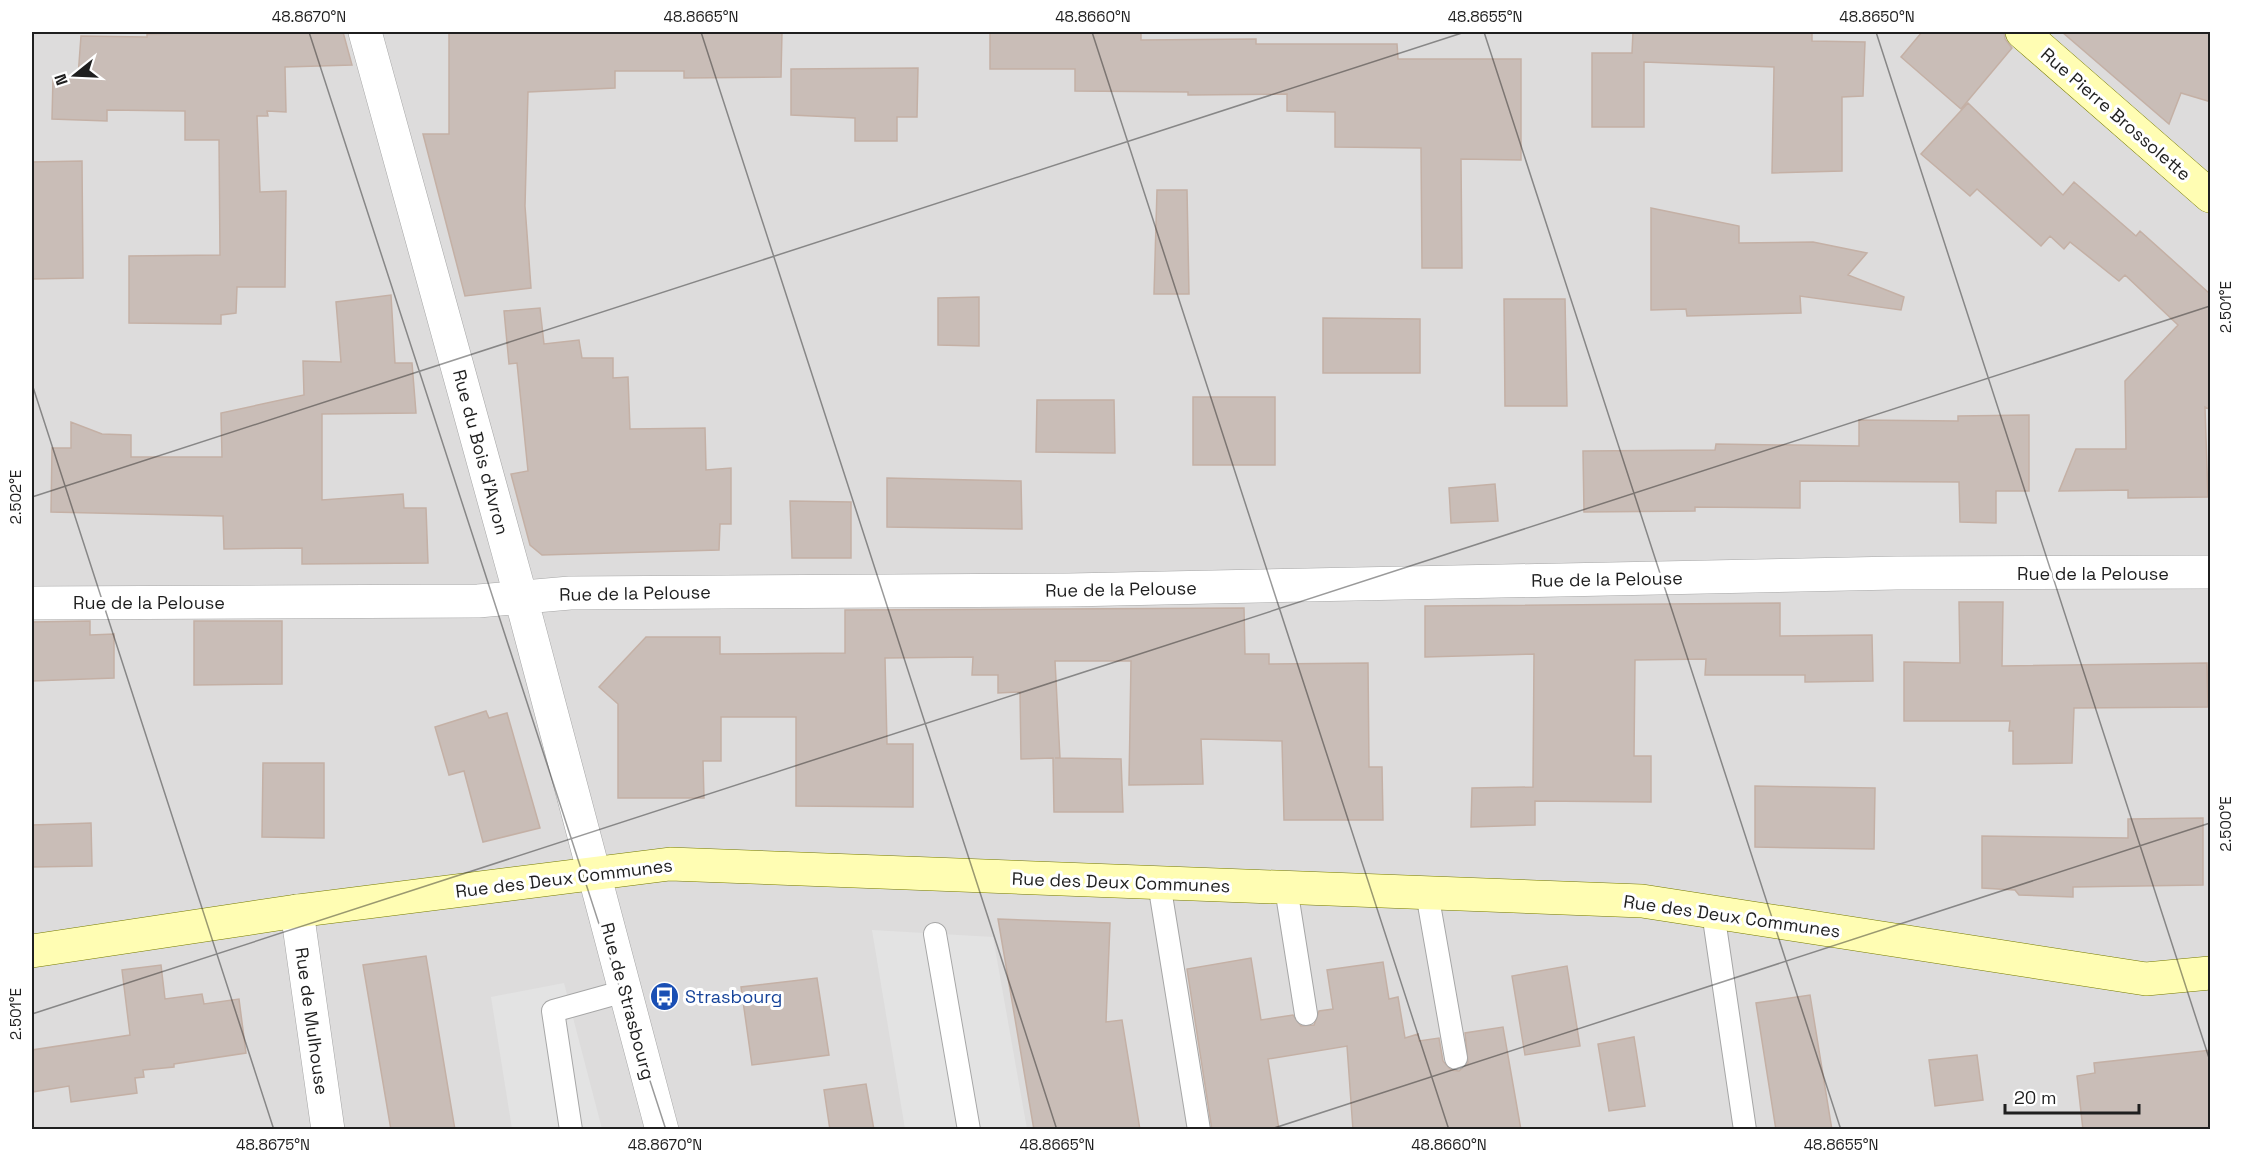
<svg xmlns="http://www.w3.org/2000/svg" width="2242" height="1161" font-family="'Space Grotesk',sans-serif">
<rect width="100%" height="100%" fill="#f1ebe4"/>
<path fill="#dddcdc" d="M32,32H2210V1129H32Z"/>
<path fill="#e3e3e3" d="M872,930L993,937L1027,1129H905Z
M564,983L602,1129H512L491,997Z"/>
<path fill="#c9bdb7" stroke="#c4b0a5" stroke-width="1.5" d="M218,32H343L352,65L285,67L286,112L267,111L268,116H257L260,192L286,191L285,287H237L236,313L221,315V324L129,323V256L220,255L219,140H185V111L107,110V121L52,119L53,78L78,77L81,36L147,37V34Z
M449,32H782L781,77L684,78V71H615V88L528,92L525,206L531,288L465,296L423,134H449Z
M990,32H1141V40L1256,39V44H1397L1398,59H1521V160L1461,159L1462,268H1422L1421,148L1335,147V112L1287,111V94L1188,95V92L1075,91V69H990Z
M1633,32H1812V41L1865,42L1863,96L1842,97V171L1772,173L1774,67L1644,62V127H1592V53H1632Z
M1922,32H2004L2005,39L2012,48L1961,109L1901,57Z
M2062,32H2211V102L2181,93L2169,124Z
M918,68L917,117H897V141H855V118L791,115V69Z
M1968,103L2063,195L2074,182L2136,236L2140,231L2209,293L2211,291V410L2205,407L2208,497L2128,498V490L2059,491L2076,449H2126L2125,381L2178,325L2125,275L2119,281L2070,242L2064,249L2050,236L2041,246L1977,189L1970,196L1921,154Z
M82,161L83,278L32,279V162Z
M1157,190H1187L1189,294H1154Z
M1651,208L1739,226V243L1813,242L1867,253L1848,275L1904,297L1901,310L1800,296L1801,313L1687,316L1686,309L1651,310Z
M391,295L395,363H412L416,413L322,414V500L403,494L404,508H426L428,563L302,564V548L224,549L223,516L51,512L52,448H71V422L102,434L131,435V457H222L221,413L304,395L303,361L341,362L336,302Z
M979,297V346L938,345V298Z
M1504,299H1565L1567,406H1505Z
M540,308L544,344L579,340L582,358H613V378L628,377L630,429L705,428L706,470L731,468V524H720L719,550L542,555L530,545L511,474L528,471L517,363L509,364L504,311Z
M1323,318L1420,319V373H1323Z
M1193,397H1275V465H1193Z
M1037,400H1114L1115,453L1036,452Z
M2029,415V491H1996V523L1960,522L1959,482L1800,481V508L1695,507V511L1584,512L1583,451L1715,450L1716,444L1859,446V420L1958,421V416Z
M887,478L1021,481L1022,529L887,527Z
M1495,484L1498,521L1451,523L1449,488Z
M790,501L851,502V558H792Z
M1959,602H2003L2002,666L2207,663L2208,707L2074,708L2072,763L2013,764V731H2009L2010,721H1904V662L1960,663Z
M1780,603V636L1872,635L1873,681L1805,682V675H1705L1706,659L1635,660L1634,756H1651V802L1535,801V825L1471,827L1472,788L1533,787L1534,654L1425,657V606Z
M1244,608L1245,654H1269V664L1368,663L1369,767H1382L1383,820H1284L1282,741L1201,739L1203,784L1129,785L1131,661H1055L1060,758H1055L1121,759L1123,812H1054L1053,758L1021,759L1020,692L998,693V675H972L973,657L885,658L887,744H913V807L796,806V717H721V761H703L704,798H618V704L599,687L646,637H720V654L845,653V610Z
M90,621V635L114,634V678L32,681V622Z
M194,621H282V684L194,685Z
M486,711L489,718L507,713L540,828L483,842L464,771L449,775L435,727Z
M263,763H324V838L262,837Z
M1755,786L1875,788L1874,849L1755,847Z
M2203,818V885L2073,887V897L2019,895L2015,890L1982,888V836L2128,838V819Z
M91,823L92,866L32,867V825Z
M998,919L1110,923L1106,1022L1122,1020L1140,1130H1034Z
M426,956L455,1130H391L363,965Z
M1251,958L1261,1020L1293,1015L1301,1026L1314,1025L1319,1011L1333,1009L1327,970L1383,962L1389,999L1398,997L1405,1038L1418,1034L1419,1041L1439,1038L1443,1061L1451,1070L1459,1071L1468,1063L1465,1033L1503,1027L1521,1130H1353L1347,1046L1268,1059L1279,1130H1212L1187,969Z
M161,965L165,999L202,994L204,1004L239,999L246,1053L174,1064V1067L143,1070L144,1077L135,1078L137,1093L71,1102L69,1086L32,1092V1050L130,1035L122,970Z
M1567,966L1580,1046L1525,1055L1512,976Z
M817,978L829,1055L752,1065L741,987Z
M1810,995L1832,1130H1776L1756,1003Z
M1634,1037L1645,1106L1609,1111L1598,1044Z
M2211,1050V1130H2083L2077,1076L2095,1073L2094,1063Z
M1977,1055L1983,1100L1935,1106L1929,1060Z
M866,1084L874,1130H830L824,1090Z"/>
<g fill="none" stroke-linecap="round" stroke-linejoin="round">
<defs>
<path id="lane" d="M1159,883L1199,1130
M1286,888L1306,1014
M1427,893L1456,1058
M1713,912L1745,1130
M935,934L969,1130
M571,1130L553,1011L625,991"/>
<path id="street" d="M365,32L521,598L662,1130
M32,603L478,601L570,593L1069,590L1896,573L2210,572
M297,911L328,1130"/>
<path id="secondary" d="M2022,32L2210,196
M32,951L297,911L670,864L1642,901L2146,979L2210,973"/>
</defs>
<use href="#lane" stroke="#a6a6a6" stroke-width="24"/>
<use href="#street" stroke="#a6a6a6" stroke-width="34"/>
<use href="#secondary" stroke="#777b00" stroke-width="34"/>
<use href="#lane" stroke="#fff" stroke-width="22"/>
<use href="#street" stroke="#fff" stroke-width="33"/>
<use href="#secondary" stroke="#fffdb3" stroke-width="33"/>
</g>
<path fill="none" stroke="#1f1f1f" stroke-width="1.5" stroke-opacity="0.45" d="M309,32L666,1130M701,32L1057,1130M1092,32L1449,1130M1484,32L1841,1130M1876,32L2210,1061M32,384L274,1130M32,497L1465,32M32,1014L2210,306M1268,1130L2210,823"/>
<defs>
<symbol id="bus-disc" viewBox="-11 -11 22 22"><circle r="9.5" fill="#1a4fb4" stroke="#fff"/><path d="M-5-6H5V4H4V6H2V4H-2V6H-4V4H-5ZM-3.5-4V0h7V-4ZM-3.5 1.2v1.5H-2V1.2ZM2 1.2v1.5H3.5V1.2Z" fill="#fff"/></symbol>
</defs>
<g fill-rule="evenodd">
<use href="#bus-disc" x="648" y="980" width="33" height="33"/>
</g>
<g text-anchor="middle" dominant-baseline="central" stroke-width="6" stroke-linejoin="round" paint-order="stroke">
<g font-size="18" fill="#1f1f1f" stroke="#fff">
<text transform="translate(2116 114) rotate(41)">Rue Pierre Brossolette</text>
<text transform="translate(481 452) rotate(75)">Rue du Bois d'Avron</text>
<text x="2093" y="573">Rue de la Pelouse</text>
<text transform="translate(1607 579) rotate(-1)">Rue de la Pelouse</text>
<text transform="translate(1121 589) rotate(-1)">Rue de la Pelouse</text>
<text transform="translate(635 593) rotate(-1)">Rue de la Pelouse</text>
<text x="149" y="602">Rue de la Pelouse</text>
<text transform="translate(564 878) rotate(-7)">Rue des Deux Communes</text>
<text transform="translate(1121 882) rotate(2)">Rue des Deux Communes</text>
<text transform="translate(1732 916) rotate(8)">Rue des Deux Communes</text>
<text transform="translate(628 1001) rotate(75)">Rue de Strasbourg</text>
<text transform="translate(312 1021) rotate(82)">Rue de Mulhouse</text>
</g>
<g font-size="18" fill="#164399" stroke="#fff" text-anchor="start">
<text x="685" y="996">Strasbourg</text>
</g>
</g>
<rect width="2242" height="1161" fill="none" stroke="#ffffff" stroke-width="66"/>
<g transform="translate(75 75) rotate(252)" stroke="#ffffff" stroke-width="4.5" paint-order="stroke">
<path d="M0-4.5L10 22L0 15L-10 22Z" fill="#1f1f1f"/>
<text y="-9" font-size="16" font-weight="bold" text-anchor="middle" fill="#1f1f1f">N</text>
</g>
<path d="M2005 1104v9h134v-9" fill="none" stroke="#1f1f1f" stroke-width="3"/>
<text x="2014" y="1104" font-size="18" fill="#1f1f1f" stroke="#ffffff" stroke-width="4.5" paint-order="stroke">20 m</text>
<rect x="33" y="33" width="2176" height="1095" fill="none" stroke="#1f1f1f" stroke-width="2"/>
<g font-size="15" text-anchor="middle" fill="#1f1f1f">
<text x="309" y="22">48.8670°N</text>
<text x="701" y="22">48.8665°N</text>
<text x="1093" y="22">48.8660°N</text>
<text x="1485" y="22">48.8655°N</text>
<text x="1877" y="22">48.8650°N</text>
<text transform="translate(2226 307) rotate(-90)" y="5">2.501°E</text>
<text transform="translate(16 497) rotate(-90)" y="5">2.502°E</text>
<text transform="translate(2226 824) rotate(-90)" y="5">2.500°E</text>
<text transform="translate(16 1014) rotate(-90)" y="5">2.501°E</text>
<text x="273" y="1150">48.8675°N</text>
<text x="665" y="1150">48.8670°N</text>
<text x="1057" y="1150">48.8665°N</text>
<text x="1449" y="1150">48.8660°N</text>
<text x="1841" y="1150">48.8655°N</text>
</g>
</svg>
